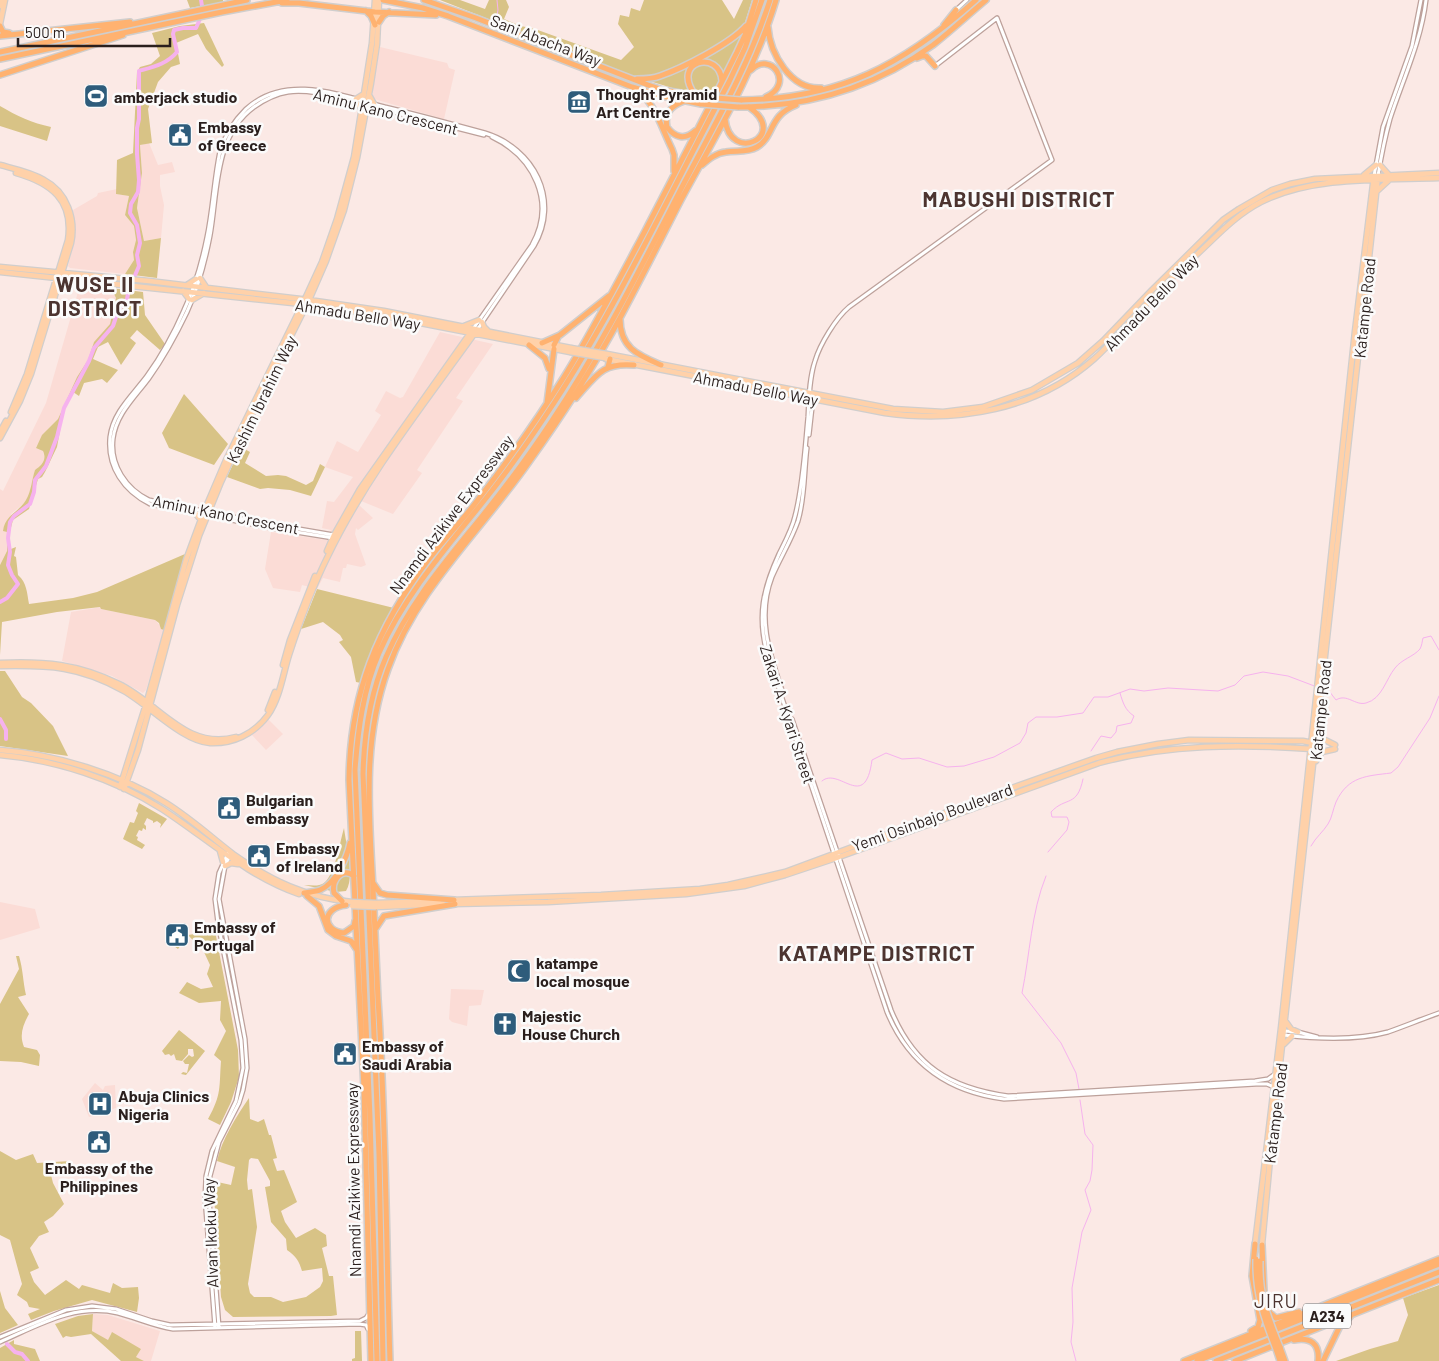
<svg xmlns="http://www.w3.org/2000/svg" width="1439" height="1361" font-family="Barlow,sans-serif">
<rect width="100%" height="100%" fill="#fbe9e5"/>
<path fill="#fbdcd6" d="M380,47L447,63L449,68L455,70L444,119L374,99L372,92Z
M149,143L158,165L172,162L175,172L160,175V186L164,205L161,238L144,241L137,208L142,173L140,145Z
M117,189L116,194L129,196L125,215L134,226L136,240L133,252L134,260L125,274L70,268L68,266L74,242L75,225L73,210L97,196L98,193Z
M80,285L111,288L116,298L110,324L94,342L88,360L77,377L58,419L48,429L36,447L43,451L45,460L42,466L35,470L28,498L23,504L11,514L7,532V551L0,565V489L3,491L46,403Z
M440,332L493,344L456,398L463,401L417,470L422,473L393,514L361,501L359,505L373,518L358,530L356,528L355,534L366,565L361,567L347,564L346,568H343L340,582L323,578L317,589L302,585L300,592L273,588L265,569L271,532L327,540L331,530L322,528L327,501L334,502L353,477L325,467L337,441L358,452L381,415L375,411L386,391L400,398L403,397Z
M101,607V609L155,620L164,630L146,690L143,693L112,676L62,661L71,612Z
M268,719L283,734L266,750L251,734Z
M293,843L308,848L305,857L290,852Z
M0,902L35,909L40,928L0,940Z
M451,989L484,990L481,1005L469,1006L467,1026L452,1022L449,1019Z
M95,1083L103,1090L105,1086L115,1085L116,1108L89,1117L82,1099Z
M93,1314L108,1315L160,1331L151,1361H144L136,1357L141,1349L111,1333L108,1341L92,1331Z"/>
<path fill="#d8c386" fill-rule="evenodd" d="M187,0H223V2L190,8Z
M440,0H460L485,9L489,0H506L509,7L504,19L521,26L535,29L621,60L634,47L618,24L620,15L629,17L631,8L640,11L644,0H722L734,19L743,0H752L739,42L713,96L679,90L636,77Z
M204,23L224,65L222,67L206,49L198,34L176,43L180,64L171,67L158,82L148,109L152,143L140,145L142,173L137,208L144,241L161,238L157,278L125,274L134,260L133,252L136,240L134,226L125,215L129,196L116,194L117,160L133,153L137,72L140,67L151,64L160,56L152,33L180,26Z
M0,106C17,116 32,123 51,127L47,141L0,126Z
M111,288L143,292L145,315L165,344L160,350L137,330L130,338L136,343L121,365L108,342L98,347L93,359L118,370L107,383L102,379L84,383L79,396L73,392L64,409L57,447L45,472L42,477L38,479L29,509L13,520L8,539L11,549L16,547L14,556L16,557L18,575C27,583 27,593 29,604L73,598L97,592L185,554L164,630L161,629L159,623L155,620L101,609L100,607L57,612L2,622L0,655V565L7,551V532L3,531C5,515 18,513 26,500C31,492 32,479 35,470C42,465 47,460 43,451L36,448L42,435L58,419L77,377L88,360L94,342L110,324L116,298Z
M184,394L228,444L214,465L169,448L162,433Z
M241,447L250,452L245,463L266,476L278,475L286,476L306,485L313,481L320,464L325,467L311,496L290,490L268,488L260,489L227,477Z
M317,589L394,608L372,648L361,683L356,682L351,657L339,642L343,640L340,635L323,622L301,629Z
M0,671H5L22,697L31,703L53,726L68,756L0,746Z
M139,803L167,819L160,828L161,824L157,821L153,823V821L147,818L144,824L146,826V830L143,828L142,831L139,830L136,836L138,837L137,840L145,845L142,849L123,839L130,822L134,823L138,813L136,811Z
M344,828C346,845 355,877 346,891L336,892L304,885C311,885 318,887 324,883C335,875 340,841 344,828Z
M178,927H184L188,935L178,949L171,944L172,942H180Z
M215,931L238,1050L239,1077L231,1102L220,1125L208,1119C222,1094 219,1087 221,1061L214,1055L226,1031L220,1020L221,1001L199,1003L179,993L187,982L201,989L213,987L207,974L210,965L204,952L188,935Z
M16,956H19C23,969 23,982 26,995L18,997L29,1014C23,1025 19,1035 24,1047L37,1050L40,1055L39,1066L21,1062L0,1061V1004L19,969Z
M179,1030L205,1051L186,1075L181,1074L183,1072L187,1073L189,1064H185L183,1061L189,1055L192,1057L194,1056L193,1049H188V1054L182,1061L176,1060L174,1054L171,1056L169,1054L165,1055L162,1051Z
M249,1098L250,1119L258,1122L264,1119L269,1135H271L277,1158L273,1159L277,1171L284,1170L297,1202L281,1211L285,1222L296,1238L315,1228L326,1235L327,1246L322,1248L329,1276H333L337,1315L331,1316L233,1317L225,1310L221,1297L213,1181L231,1185L235,1167L217,1161C222,1139 236,1117 249,1098ZM251,1158L258,1159L270,1181V1186L265,1187L271,1222L286,1239L287,1250C296,1256 299,1261 302,1271L322,1268L323,1281L320,1287L306,1297L283,1302L271,1297H254L250,1293L248,1284L257,1227L252,1189L248,1190L247,1180L249,1160Z
M0,1151L16,1160L33,1154L37,1163L71,1161L68,1167V1170L51,1175L53,1183L64,1204L53,1216L44,1222L49,1232L39,1236L30,1248L39,1268L30,1272L34,1282L45,1295L66,1280L79,1289L82,1285L110,1293L113,1283L122,1288L138,1287L139,1298L137,1312L92,1300L54,1311L31,1320L28,1314L40,1309L29,1307L27,1302L17,1295L22,1284L10,1240L0,1235Z
M1439,1285V1361H1336L1370,1349L1398,1341L1408,1315L1403,1298Z
M0,1291L5,1308L18,1325L0,1333Z
M93,1314L92,1331L108,1340L112,1332L141,1349L136,1357L144,1361H121L91,1334L71,1337L66,1336L63,1338L55,1324L78,1316Z
M355,1331H361L362,1361H352V1359L355,1358Z
M14,1340V1344L35,1349L40,1361H0V1348Z"/>
<g fill="none" stroke-linecap="round" stroke-linejoin="round">
<path stroke="#f6b2ee" stroke-width="1" d="M496,21L498,10L497,0
M1323,689L1329,691L1336,700C1347,693 1355,706 1366,703C1382,699 1386,679 1395,668C1402,659 1413,657 1420,649C1422,645 1422,642 1423,638L1431,636L1439,650
M1091,751L1101,736L1111,738L1116,732L1117,726L1131,723L1134,716C1125,710 1123,703 1120,693
M822,781C839,766 865,813 872,760L886,753L902,759L919,758L947,767L964,766L994,757L1020,743L1026,733L1028,723L1036,717H1057L1083,713L1094,697H1108L1130,689L1144,691L1168,688L1218,691L1235,685L1244,676L1263,672L1288,676L1317,687
M1311,846C1316,837 1323,832 1328,824C1332,818 1333,809 1336,802C1348,776 1367,776 1391,773L1398,767L1430,718L1439,696
M1048,852L1067,830L1069,822L1067,817H1052L1051,812C1066,796 1077,808 1083,779
M1046,876C1031,913 1030,954 1022,993L1061,1043L1076,1073L1079,1089
M1076,1361L1071,1342L1073,1322L1072,1288L1082,1232L1091,1210L1085,1190L1090,1181L1092,1170L1093,1145L1085,1134L1080,1100"/>
<path stroke="#f6b2ee" stroke-width="4" d="M201,0L202,6
M0,602L7,598L18,584L12,575L8,565L10,552L8,538L10,522L14,516L30,504L34,492L35,480L46,466L57,437L64,408L89,361L94,348L113,326L118,311L127,299L129,289L139,266L137,255L140,243L137,225L130,213L131,204L138,192L139,180L137,154V128L139,119V71C153,67 167,64 177,52L173,34L174,30L183,28H196L200,19
M0,719L6,730V739
M7,1344L15,1352L22,1354L28,1361"/>
<defs>
<path id="minor" d="M956,10L967,0
M935,66L997,18L1052,160L849,307C836,318 820,344 815,361C809,379 809,399 808,417C805,448 803,486 795,516C792,529 785,542 779,554C763,589 757,616 767,653L887,1012C909,1065 949,1092 1004,1099L1256,1084H1267L1274,1087
M366,105L484,135
M1374,176L1383,127L1412,46L1421,0
M1378,176C1381,157 1385,137 1390,119C1403,79 1421,42 1426,0
M473,329L532,245C556,202 534,157 492,137
M809,435L813,399
M334,535L253,521L149,500C126,489 110,465 113,439C116,414 135,397 149,378C164,357 176,335 187,312C198,288 205,262 210,236C218,192 214,136 254,107C264,100 275,94 288,92C311,89 334,97 355,102
M333,538L271,528L150,504C124,491 107,467 110,437C113,412 133,395 147,376C162,355 174,333 184,310C195,287 202,262 207,237C213,209 214,179 220,151C225,135 234,121 246,109C286,73 340,95 385,107C419,115 452,124 485,133C534,148 561,200 534,246L477,330
M782,690C769,652 757,616 772,577C780,558 791,541 798,521C805,498 804,472 807,448
M792,719L891,1010C914,1066 950,1088 1008,1096L1255,1081L1268,1079L1275,1074
M1284,1031L1298,1032L1317,1037
M1282,1033L1284,1035C1318,1039 1355,1041 1388,1032C1405,1026 1422,1019 1439,1013
M215,1327L205,1198L206,1176L212,1151L236,1101L243,1068L241,1040L218,923L215,899L219,873L228,853
M219,1327L209,1198L210,1176L219,1142L239,1103L243,1090L247,1068L245,1039L219,899L225,866L230,855
M0,1337L66,1310L92,1306L116,1309L152,1321L170,1325L360,1321L366,1318L368,1315
M0,1342C39,1325 75,1303 118,1313C137,1318 154,1326 173,1329L359,1324L366,1325L368,1329"/>
<path id="major" d="M0,6L1,0
M0,24L5,0
M369,95L374,104
M356,99L364,94
M355,102L360,106L361,111
M0,165C15,169 31,172 44,180C67,192 76,219 71,243L31,374L20,401L0,438
M1380,165L1388,174
M1364,175L1376,165
M1376,192L1389,180
M0,267L149,281L309,300L384,311L571,348
M0,272L302,304L379,315L570,352
M200,278L206,287
M187,285L196,279
M183,291L189,299
M192,300L204,293
M482,322L484,327L489,332
M464,326L479,320
M607,354L893,409L943,412L983,407L1032,390L1078,363L1103,341L1152,290L1223,220L1239,209L1272,190L1290,184L1315,179L1439,173
M606,359L885,413C959,423 1036,410 1094,359C1108,347 1120,332 1133,318C1153,297 1173,276 1194,257C1216,237 1234,216 1261,202C1312,176 1383,180 1439,178
M11,412L27,374L68,240C74,200 51,183 16,173
M0,432L6,421
M195,513L201,520
M327,551L334,535L360,489L473,329
M0,663C45,661 78,664 119,684C159,703 186,751 236,737
M283,665L290,640L315,576
M0,666C49,665 80,666 124,691C149,705 182,741 210,743C233,744 254,734 268,715C280,698 283,674 289,655C300,621 312,588 328,556C367,475 425,403 477,330
M268,710L275,692
M1319,733L1323,739L1335,745
M0,750C55,754 120,774 166,803C190,818 211,837 233,854C270,880 307,898 352,902
M0,755C56,760 115,779 162,809C208,839 247,876 299,894
M1316,761L1322,752L1335,749
M120,787L147,701L186,560L203,514L226,460L305,299L322,262L337,219L354,157L372,43L375,0
M124,789L138,750L177,605L199,536L221,482L251,416L309,300L326,261L344,210L357,158L371,83L377,44L379,0
M220,851L223,862
M225,866L231,863L238,864
M452,900L601,895L700,889L728,885L785,872L1020,785L1096,758L1117,752L1158,744L1189,740L1303,741L1313,743
M376,903L439,901
M453,904L548,902L686,894L744,886L785,875L839,857L1099,763C1168,744 1240,744 1312,749
M376,907L443,904
M1286,1022L1291,1029L1298,1032
M1284,1044L1292,1036
M1255,1244L1281,1028L1355,331L1374,176
M1262,1245L1273,1127L1378,176"/>
<path id="highway" d="M383,0L423,8L448,16L632,87L662,96L701,104
M424,0L476,18L648,85L663,90L703,97
M282,3H299L375,12L436,15
M366,11L371,16L375,25
M379,22L383,16L389,12
M944,25L956,10
M0,26L3,32L9,33
M768,27C770,54 791,90 821,88
M0,36L130,22
M0,52L247,0
M917,58L922,56H926L935,66
M0,59L222,12L287,0
M751,70C771,50 795,84 766,97
M0,75L123,35
M637,79C644,79 652,79 660,76C683,68 730,44 746,26
M637,90C655,103 662,129 672,149L674,155V171
M695,95C670,60 720,49 722,81
M741,100C840,99 903,65 976,0
M684,101C671,106 664,113 667,127C675,138 685,140 695,131
M738,107C809,107 875,87 933,45C951,31 968,15 986,0
M725,119C730,165 790,136 749,107
M702,165C709,159 716,153 726,152C736,150 747,153 757,147C775,136 768,116 796,105
M620,319C620,348 638,355 661,365
M542,343L560,335L609,296
M529,345L545,358L549,369
M554,345L558,337
M608,367L610,359
M576,398C596,376 602,362 634,365
M547,403L554,349
M373,883L380,893L387,895L454,900
M304,893C309,892 315,892 320,890C335,884 347,858 350,843
M307,896L319,906L328,930L336,936L351,941L357,950
M342,901L334,893C331,881 342,866 354,876
M346,905C321,908 322,931 344,933L354,926L355,921
M376,928L384,916L455,904
M1262,1245L1264,1291
M1267,1307L1270,1313L1276,1318L1299,1312
M1251,1331L1258,1327L1260,1320L1252,1276L1255,1244
M1294,1340C1310,1337 1320,1343 1318,1361
M1280,1347L1285,1361
M1276,1349L1280,1361
M371,1361L364,1089L349,780C350,694 377,627 429,559C444,539 462,521 477,501C508,461 537,420 564,377C593,330 619,280 645,231C676,171 707,112 737,52L745,35L756,0
M377,1361L370,1117L355,770C358,730 363,690 379,653C405,594 447,547 487,497C511,467 533,435 554,403C620,301 672,189 729,82L745,48L762,0
M383,1361L379,1154L363,774C364,735 370,694 386,657C409,603 447,560 483,515C507,485 530,454 551,422C602,346 642,265 683,185C715,124 749,65 770,0
M390,1361C386,1240 386,1119 378,999C376,962 375,925 373,888C369,814 362,740 388,669C416,589 482,530 529,462C562,416 593,368 620,318C641,279 661,239 681,200C716,135 755,71 776,0
M1184,1361L1439,1259
M1197,1361L1439,1264
M1216,1361L1439,1272
M1235,1361L1439,1280
M1323,1361L1340,1326L1350,1317"/>
</defs>
<use href="#minor" stroke="#bda19b" stroke-width="5.5"/>
<use href="#major" stroke="#d0cecd" stroke-width="7"/>
<use href="#highway" stroke="#d0cecd" stroke-width="8"/>
<use href="#minor" stroke="#fff" stroke-width="3"/>
<use href="#major" stroke="#ffd1a9" stroke-width="4.5"/>
<use href="#highway" stroke="#ffb270" stroke-width="5"/>
<defs>
<path id="major-bridge" d="M571,348L607,354
M570,352L605,358
M352,902L376,903
M352,906L376,907"/>
<path id="highway-bridge" d="M703,97L741,100
M701,104L738,107
M1256,1259C1255,1292 1264,1319 1276,1349
M1260,1261C1259,1295 1267,1315 1280,1347"/>
</defs>
<use href="#major-bridge" stroke="#d0cecd" stroke-width="7" stroke-linecap="butt"/>
<use href="#highway-bridge" stroke="#d0cecd" stroke-width="8" stroke-linecap="butt"/>
<use href="#major-bridge" stroke="#ffd1a9" stroke-width="4.5"/>
<use href="#highway-bridge" stroke="#ffb270" stroke-width="5"/>
</g>
<defs>
<symbol id="stadium-square" viewBox="-11 -11 22 22"><rect x="-9" y="-9" width="18" height="18" rx="4" fill="#2e5c7b" stroke="#fbfbfb"/><path d="M0-5a6.5 5 0 1 0 0 10a6.5 5 0 1 0 0-10ZM-3.5-1.8h7v3.6h-7Z" fill="#fff"/></symbol>
<symbol id="museum-square" viewBox="-11 -11 22 22"><rect x="-9" y="-9" width="18" height="18" rx="4" fill="#2e5c7b" stroke="#fbfbfb"/><path d="M0-6L6-3V-2H-6V-3ZM-5-1h2V3h-2ZM-1-1h2V3h-2ZM3-1h2V3H3ZM-6 4H6V6H-6Z" fill="#fff"/></symbol>
<symbol id="civic-square" viewBox="-11 -11 22 22"><rect x="-9" y="-9" width="18" height="18" rx="4" fill="#2e5c7b" stroke="#fbfbfb"/><path d="M-.6-6.5H3V-4.5H.6V-3L4-1V1h2V6H-6V1h2V-1L-.6-3ZM-1.2 2.5V6h2.4V2.5Z" fill="#fff"/></symbol>
<symbol id="mosque-square" viewBox="-11 -11 22 22"><rect x="-9" y="-9" width="18" height="18" rx="4" fill="#2e5c7b" stroke="#fbfbfb"/><path d="M3.5-4.9A6 6 0 1 0 3.5 4.9A5 5 0 1 1 3.5-4.9Z" fill="#fff"/></symbol>
<symbol id="church-square" viewBox="-11 -11 22 22"><rect x="-9" y="-9" width="18" height="18" rx="4" fill="#2e5c7b" stroke="#fbfbfb"/><path d="M-1.2-6h2.4v3.5h3.3v2.4h-3.3V6h-2.4V-.1h-3.3v-2.4h3.3Z" fill="#fff"/></symbol>
<symbol id="hospital-square" viewBox="-11 -11 22 22"><rect x="-9" y="-9" width="18" height="18" rx="4" fill="#2e5c7b" stroke="#fbfbfb"/><path d="M-5-5h3v3.5h4V-5h3V5h-3V1.5h-4V5h-3Z" fill="#fff"/></symbol>
</defs>
<g fill-rule="evenodd">
<use href="#stadium-square" x="82" y="82" width="28" height="28"/>
<use href="#museum-square" x="565" y="88" width="28" height="28"/>
<use href="#civic-square" x="166" y="121" width="28" height="28"/>
<use href="#civic-square" x="215" y="794" width="28" height="28"/>
<use href="#civic-square" x="245" y="842" width="28" height="28"/>
<use href="#civic-square" x="163" y="921" width="28" height="28"/>
<use href="#mosque-square" x="505" y="957" width="28" height="28"/>
<use href="#church-square" x="491" y="1010" width="28" height="28"/>
<use href="#civic-square" x="331" y="1040" width="28" height="28"/>
<use href="#hospital-square" x="86" y="1090" width="28" height="28"/>
<use href="#civic-square" x="85" y="1128" width="28" height="28"/>
</g>
<g text-anchor="middle" dominant-baseline="central" stroke-width="5" stroke-linejoin="round" paint-order="stroke">
<rect fill="#fbfbfb" stroke="#696160" stroke-width="1" x="1303" y="1303.5" width="48" height="25" rx="4"/>
<g font-size="15" font-weight="bold" fill="#2a1f1d">
<text x="1327" y="1316">A234</text>
</g>
<g font-size="16" fill="#2a1f1d" stroke="#fbfbfb">
<text transform="translate(546 40) rotate(21)">Sani Abacha Way</text>
<text transform="translate(386 111) rotate(14)">Aminu Kano Crescent</text>
<text transform="translate(1151 302) rotate(-46)">Ahmadu Bello Way</text>
<text transform="translate(1364 308) rotate(-84)">Katampe Road</text>
<text transform="translate(358 314) rotate(9)">Ahmadu Bello Way</text>
<text transform="translate(756 388) rotate(11)">Ahmadu Bello Way</text>
<text transform="translate(261 399) rotate(-64)">Kashim Ibrahim Way</text>
<text transform="translate(226 514) rotate(11)">Aminu Kano Crescent</text>
<text transform="translate(451 514) rotate(-53)">Nnamdi Azikiwe Expressway</text>
<text transform="translate(1320 710) rotate(-84)">Katampe Road</text>
<text transform="translate(788 714) rotate(72)">Zakari A. Kyari Street</text>
<text transform="translate(932 817) rotate(-20)">Yemi Osinbajo Boulevard</text>
<text transform="translate(1275 1113) rotate(-83)">Katampe Road</text>
<text transform="translate(353 1180) rotate(-91)">Nnamdi Azikiwe Expressway</text>
<text transform="translate(210 1233) rotate(-92)">Alvan Ikoku Way</text>
</g>
<g font-size="16" font-weight="bold" fill="#2a1f1d" stroke="#fbfbfb" text-anchor="start">
<text x="596" y="93">Thought Pyramid<tspan x="596" dy="18">Art Centre</tspan></text>
<text x="114" y="96">amberjack studio</text>
<text x="198" y="126">Embassy<tspan x="198" dy="18">of Greece</tspan></text>
<text x="246" y="799">Bulgarian<tspan x="246" dy="18">embassy</tspan></text>
<text x="276" y="847">Embassy<tspan x="276" dy="18">of Ireland</tspan></text>
<text x="194" y="926">Embassy of<tspan x="194" dy="18">Portugal</tspan></text>
<text x="536" y="962">katampe<tspan x="536" dy="18">local mosque</tspan></text>
<text x="522" y="1015">Majestic<tspan x="522" dy="18">House Church</tspan></text>
<text x="362" y="1045">Embassy of<tspan x="362" dy="18">Saudi Arabia</tspan></text>
<text x="118" y="1095">Abuja Clinics<tspan x="118" dy="18">Nigeria</tspan></text>
<text x="99" y="1167" text-anchor="middle">Embassy of the<tspan x="99" dy="18">Philippines</tspan></text>
</g>
<g font-size="19" letter-spacing="1" fill="#4c3430" stroke="#fbfbfb">
<text x="1276" y="1300">JIRU</text>
</g>
<g font-size="21" font-weight="bold" letter-spacing="1" fill="#4c3430" stroke="#fbfbfb">
<text x="1019" y="198">MABUSHI DISTRICT</text>
<text x="95" y="283">WUSE II<tspan x="95" dy="24">DISTRICT</tspan></text>
<text x="877" y="952">KATAMPE DISTRICT</text>
</g>
</g>
<path d="M18 38v8h152v-8" fill="none" stroke="#2a1f1d" stroke-width="2.5"/>
<text x="25" y="38" font-size="15" fill="#2a1f1d" stroke="#fbfbfb" stroke-width="4" paint-order="stroke">500 m</text>
</svg>
